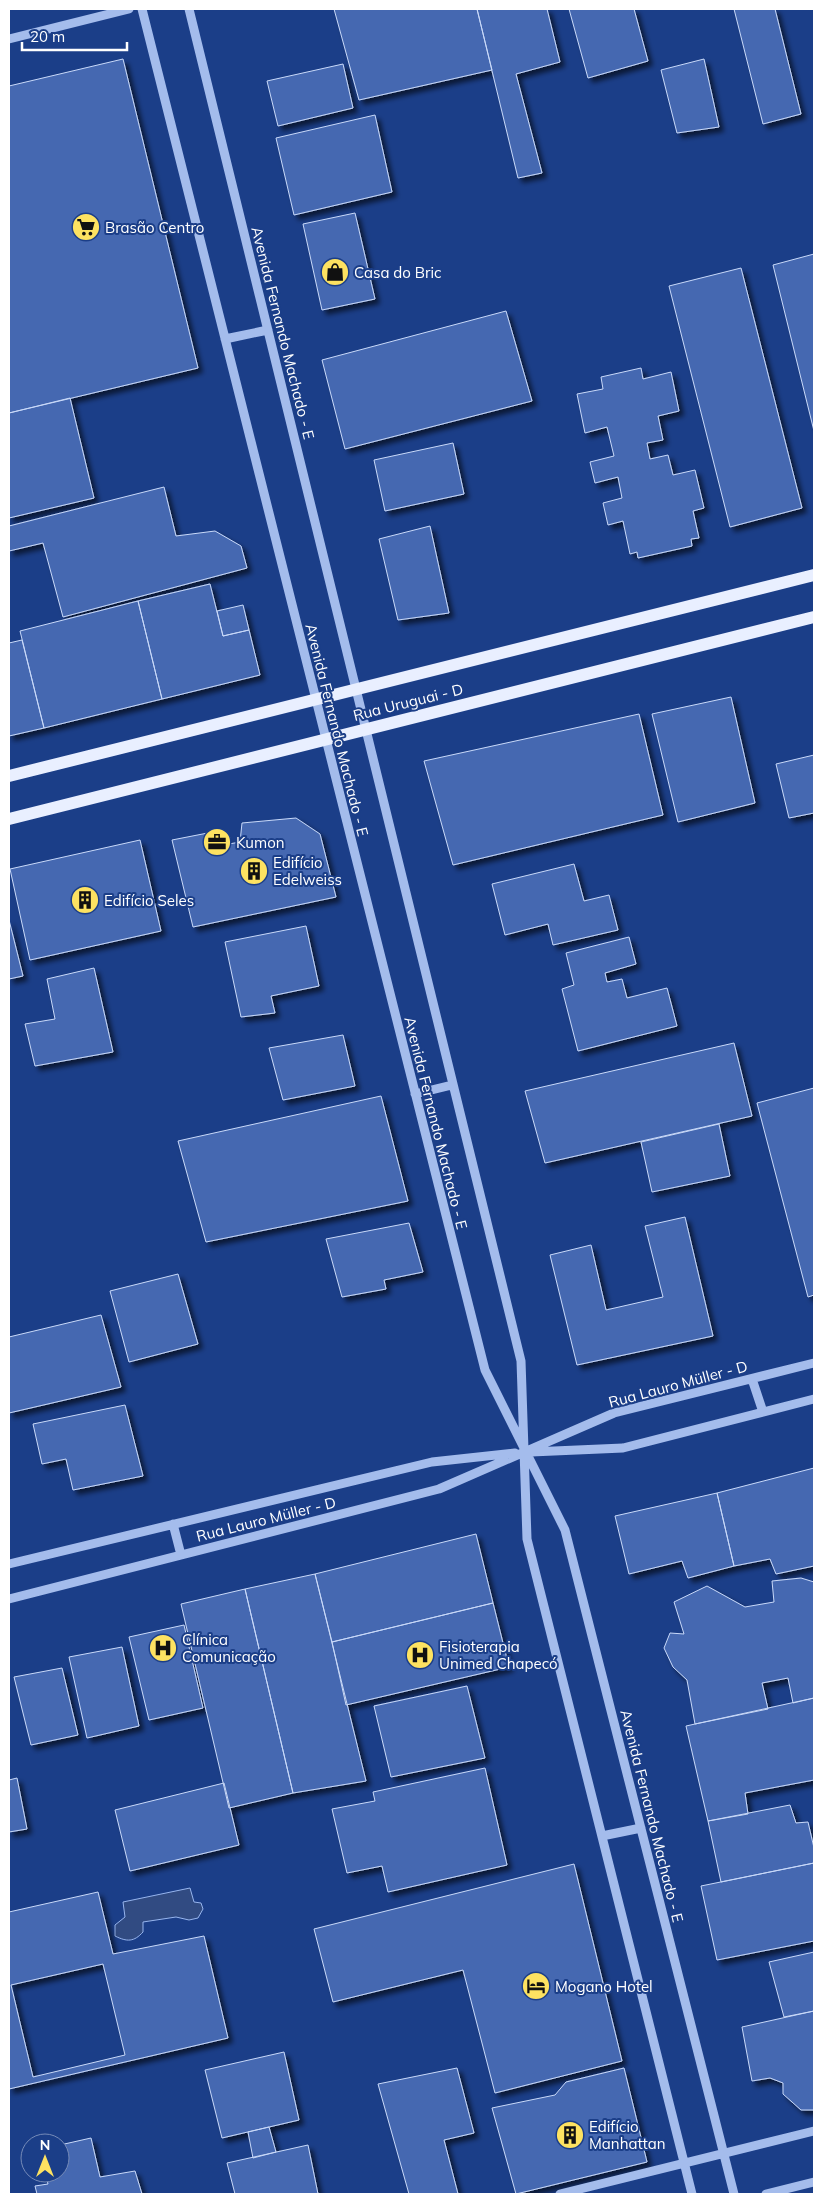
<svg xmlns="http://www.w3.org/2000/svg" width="823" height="2203" font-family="Mulish,sans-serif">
<defs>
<filter id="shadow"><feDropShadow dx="4.5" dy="4.5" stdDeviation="2.5" flood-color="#0009"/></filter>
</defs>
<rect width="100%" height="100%" fill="#1b3e88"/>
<path fill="#314b82" stroke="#97b5ee" d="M190,1888L194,1902L201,1903L203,1909L198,1918L189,1920L176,1917L143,1922V1932C134,1942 127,1942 115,1936V1925L125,1917L123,1902Z"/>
<path fill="#4468b1" stroke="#c9d9f9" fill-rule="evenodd" filter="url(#shadow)" d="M334,9H477L492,70L359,100Z
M477,9H547L560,62L516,74L542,173L518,178Z
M569,9H634L648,61L588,78Z
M734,9H775L801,114L763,124Z
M123,59L198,368L9,413V86Z
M704,59L719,127L677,133L661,70Z
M343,64L353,108L278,126L267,81Z
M375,115L392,192L294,215L276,138Z
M355,213L375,299L322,310L303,224Z
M814,254V431L773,265Z
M741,268L802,508L730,527L669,286Z
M506,311L532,401L345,449L322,360Z
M641,368L643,379L671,372L679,411L658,416L663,440L647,443L650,459L668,455L673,475L695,470L704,508L693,511L699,538L691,539L692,546L638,558L637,552L630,554L623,521L608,525L603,503L622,498L618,477L595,483L590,462L614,456L607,427L585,433L577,394L603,389L601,377Z
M70,398L94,498L9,518V413Z
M453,443L464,494L385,511L374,460Z
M164,487L176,536L215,531L241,546L247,568L63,617L43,543L9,551V526Z
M430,526L449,613L398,620L379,539Z
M210,584L223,636L249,630L260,675L162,699L138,601Z
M138,601L162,699L44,728L20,631Z
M243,605L249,630L223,636L217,611Z
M22,640L44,728L9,736V643Z
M731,697L755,803L678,822L652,714Z
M639,714L663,815L453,865L424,761Z
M814,755V813L789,818L776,764Z
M296,818L320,834L336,897L193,927L172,840L218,831L229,844L240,842L242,823Z
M140,840L161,931L30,960L10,869Z
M574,864L584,901L609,895L618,930L553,945L548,924L505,935L492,884Z
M9,920L23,976L9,979Z
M306,926L319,986L271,996L275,1013L241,1017L225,942Z
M629,937L636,964L605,973L607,982L622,979L627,998L667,988L677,1026L578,1051L562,989L574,985L566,953Z
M94,968L113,1052L35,1066L25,1024L55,1019L47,979Z
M343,1035L355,1086L283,1100L269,1048Z
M734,1043L752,1116L545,1163L525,1091Z
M814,1088V1295L808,1297L757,1103Z
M381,1096L408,1201L206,1242L178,1141Z
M719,1124L730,1176L652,1192L641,1142Z
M685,1217L713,1336L577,1365L550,1255L591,1245L606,1310L663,1297L645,1226Z
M409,1223L423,1272L384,1280L386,1289L342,1297L326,1239Z
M178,1274L198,1344L129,1362L110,1291Z
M101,1315L121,1387L9,1413V1337Z
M125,1405L143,1476L73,1490L66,1459L42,1464L33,1424Z
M814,1468V1566L776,1574L770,1559L734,1566L717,1493Z
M717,1493L734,1566L688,1578L682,1561L629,1574L615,1516Z
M476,1534L493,1603L332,1642L315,1574Z
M315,1574L366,1781L293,1793L245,1589Z
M801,1578L814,1582V1698L793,1703L788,1678L762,1683L768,1709L695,1724L687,1680L673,1667L664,1648L670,1633L684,1634L674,1602L707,1586L745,1607L774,1602L772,1581Z
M245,1589L293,1793L229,1808L181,1604Z
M493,1603L509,1667L346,1705L332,1642Z
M184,1625L203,1708L149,1720L129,1637Z
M122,1647L139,1726L87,1738L69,1657Z
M62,1668L78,1735L31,1745L14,1677Z
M467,1686L485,1758L391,1777L374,1706Z
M814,1698V1780L745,1793L748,1814L708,1821L686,1726Z
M485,1768L507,1865L388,1892L382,1866L347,1873L332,1809L375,1801L373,1792Z
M17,1778L27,1829L9,1832V1780Z
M224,1783L239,1845L130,1871L115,1810Z
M790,1805L796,1823L808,1822L814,1848V1863L721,1882L708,1821Z
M814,1863V1941L717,1960L701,1886Z
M574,1864L622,2061L495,2093L463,1970L333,2002L314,1929Z
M98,1892L113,1954L204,1936L228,2038L9,2089V1912ZM103,1964L125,2055L33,2077L11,1985Z
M814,1952V2011L784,2017L769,1962Z
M814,2011V2110H801L783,2094V2083L770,2078L752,2081L742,2027Z
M284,2052L299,2120L222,2138L205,2070Z
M457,2068L474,2133L444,2140L458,2194H409L378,2084Z
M624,2068L647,2162L516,2194L492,2108L555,2095L566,2082Z
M269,2127L276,2152L253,2158L248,2132Z
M91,2138L100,2177L135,2171L142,2194H37L35,2186L48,2184L45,2173H60V2145Z
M308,2145L318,2194H235L227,2163Z"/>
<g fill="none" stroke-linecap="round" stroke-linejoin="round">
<path stroke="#a4bcec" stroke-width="9" d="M142,9L485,1370L565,1530L734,2194
M189,9L521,1361L527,1539L692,2194
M9,39L129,9
M225,339L268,330
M415,1094L452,1085
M752,1379L763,1412
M531,1452L623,1448L814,1399
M173,1524L181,1555
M9,1564L432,1462L515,1453
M9,1599L439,1489L614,1413L814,1363
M602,1836L641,1828
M560,2194L814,2131
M766,2194L814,2182"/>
<path stroke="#e9efff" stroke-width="12" d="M9,776L814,575
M9,819L814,617"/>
</g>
<defs>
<symbol id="supermarket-disc" viewBox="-11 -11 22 22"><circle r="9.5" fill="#fde261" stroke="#1b3e88"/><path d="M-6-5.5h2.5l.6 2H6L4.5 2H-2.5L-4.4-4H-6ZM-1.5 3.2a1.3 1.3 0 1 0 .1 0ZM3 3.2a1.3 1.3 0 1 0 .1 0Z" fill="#111"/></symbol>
<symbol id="shop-disc" viewBox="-11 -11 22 22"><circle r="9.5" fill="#fde261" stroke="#1b3e88"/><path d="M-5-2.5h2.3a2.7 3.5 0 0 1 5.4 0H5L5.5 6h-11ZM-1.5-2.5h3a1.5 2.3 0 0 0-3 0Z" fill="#111"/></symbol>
<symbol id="office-disc" viewBox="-11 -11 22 22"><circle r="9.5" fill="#fde261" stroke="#1b3e88"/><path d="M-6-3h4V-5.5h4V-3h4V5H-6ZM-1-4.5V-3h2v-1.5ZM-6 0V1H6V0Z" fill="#111"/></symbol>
<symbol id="building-disc" viewBox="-11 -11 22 22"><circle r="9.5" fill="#fde261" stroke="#1b3e88"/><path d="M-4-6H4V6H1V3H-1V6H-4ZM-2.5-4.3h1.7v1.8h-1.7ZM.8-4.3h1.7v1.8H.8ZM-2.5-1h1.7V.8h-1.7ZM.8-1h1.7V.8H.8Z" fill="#111"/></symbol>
<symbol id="hospital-disc" viewBox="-11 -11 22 22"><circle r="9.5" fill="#fde261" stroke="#1b3e88"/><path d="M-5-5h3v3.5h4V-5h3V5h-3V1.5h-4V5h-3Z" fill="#111"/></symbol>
<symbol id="hotel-disc" viewBox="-11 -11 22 22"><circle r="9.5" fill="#fde261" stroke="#1b3e88"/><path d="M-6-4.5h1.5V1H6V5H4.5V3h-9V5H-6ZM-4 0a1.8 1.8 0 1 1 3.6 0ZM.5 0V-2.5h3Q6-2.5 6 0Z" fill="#111"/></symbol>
</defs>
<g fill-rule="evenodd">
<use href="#supermarket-disc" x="70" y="211" width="32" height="32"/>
<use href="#shop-disc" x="319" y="256" width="32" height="32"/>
<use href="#office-disc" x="201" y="826" width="32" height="32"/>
<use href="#building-disc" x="238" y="855" width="32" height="32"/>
<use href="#building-disc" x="69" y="884" width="32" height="32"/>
<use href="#hospital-disc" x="147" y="1632" width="32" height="32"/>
<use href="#hospital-disc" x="404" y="1639" width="32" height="32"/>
<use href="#hotel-disc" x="520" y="1970" width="32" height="32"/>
<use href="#building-disc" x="554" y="2119" width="32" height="32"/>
</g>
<g text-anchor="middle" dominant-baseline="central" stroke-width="4" stroke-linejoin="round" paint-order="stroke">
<g font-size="15" fill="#fff" stroke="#1b3e88" text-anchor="start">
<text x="105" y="227">Brasão Centro</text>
<text x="354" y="272">Casa do Bric</text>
<text x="236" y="842">Kumon</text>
<text x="273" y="862">Edifício<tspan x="273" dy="17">Edelweiss</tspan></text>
<text x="104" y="900">Edifício Seles</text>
<text x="182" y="1639">Clínica<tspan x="182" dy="17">Comunicação</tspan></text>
<text x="439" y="1646">Fisioterapia<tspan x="439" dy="17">Unimed Chapecó</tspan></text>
<text x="555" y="1986">Mogano Hotel</text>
<text x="589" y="2126">Edifício<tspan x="589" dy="17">Manhattan</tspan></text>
</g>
<g font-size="15" fill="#fff" stroke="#1b3e88">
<text transform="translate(283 333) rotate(76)">Avenida Fernando Machado - E</text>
<text transform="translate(408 702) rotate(-14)">Rua Uruguai - D</text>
<text transform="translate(337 730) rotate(76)">Avenida Fernando Machado - E</text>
<text transform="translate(436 1123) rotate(76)">Avenida Fernando Machado - E</text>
<text transform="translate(678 1384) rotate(-15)">Rua Lauro Müller - D</text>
<text transform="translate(266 1519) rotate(-14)">Rua Lauro Müller - D</text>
<text transform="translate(652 1816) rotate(76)">Avenida Fernando Machado - E</text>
</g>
</g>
<rect width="823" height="2203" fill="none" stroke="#ffffff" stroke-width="20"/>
<g transform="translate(45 2158)"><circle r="24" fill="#1b3e88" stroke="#768bb8"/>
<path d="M0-4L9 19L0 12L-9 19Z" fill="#fde261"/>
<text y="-8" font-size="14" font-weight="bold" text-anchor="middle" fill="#ffffff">N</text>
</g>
<path d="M22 42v8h105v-8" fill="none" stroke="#ffffff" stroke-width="2.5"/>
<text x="30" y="42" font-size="15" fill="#ffffff" stroke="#1b3e88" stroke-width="4" paint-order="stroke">20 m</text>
</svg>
